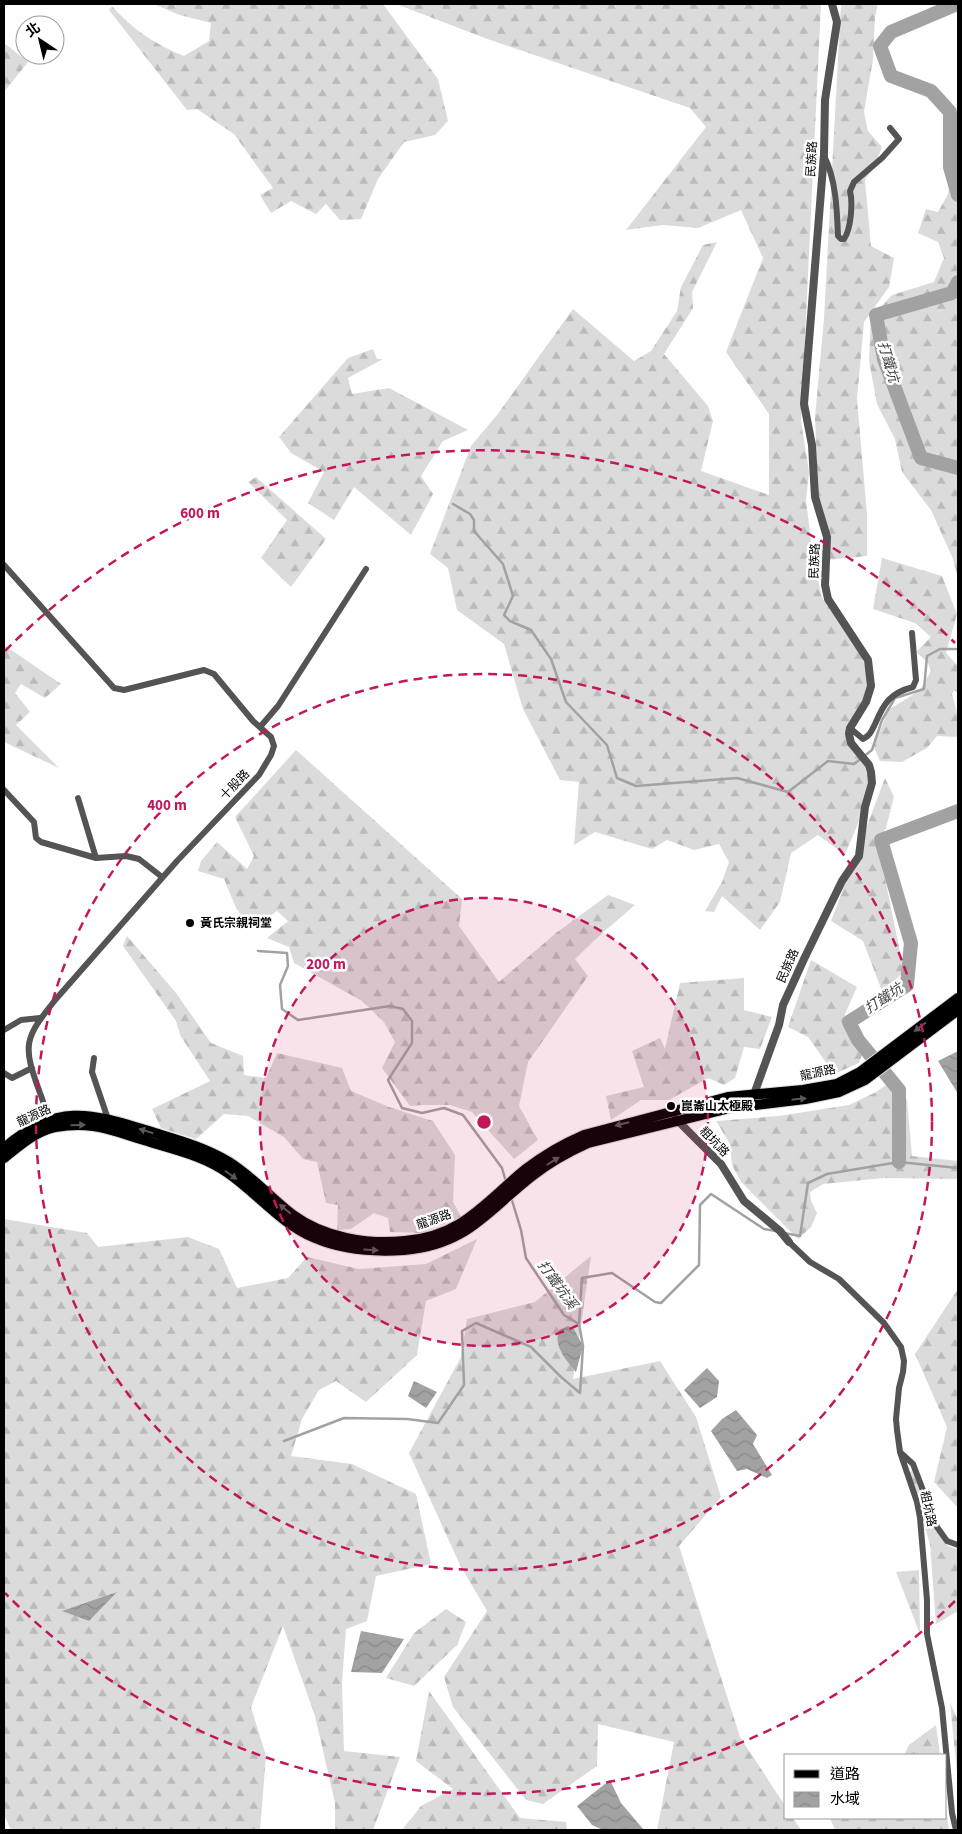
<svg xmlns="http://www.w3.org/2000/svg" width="962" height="1834" font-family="'Source Sans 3','Noto Sans TC',sans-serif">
<defs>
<pattern id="forest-firs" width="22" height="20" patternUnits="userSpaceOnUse" patternTransform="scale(1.25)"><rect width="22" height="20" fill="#dbdbdb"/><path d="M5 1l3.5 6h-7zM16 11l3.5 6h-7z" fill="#bababa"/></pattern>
<pattern id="water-waves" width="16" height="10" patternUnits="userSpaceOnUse" patternTransform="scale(1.25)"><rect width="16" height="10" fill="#a2a2a2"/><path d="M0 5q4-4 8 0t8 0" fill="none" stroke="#8a8a8a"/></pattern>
</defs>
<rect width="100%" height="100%" fill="#fff"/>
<path fill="url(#forest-firs)" d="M153,4H383L438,79L448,121L435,135L404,142L378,179L361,219L340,220L326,204L316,214L291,201L271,213L260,195L273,188L234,134L197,109L187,110L109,10L112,6C133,30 155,44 184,56L209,41L211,23L180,15Z
M396,4H821L801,421L809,472L806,500L813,557L822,598L848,632L863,659L869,685L862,707L848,735C854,744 862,752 866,761C879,786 854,831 845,855L818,835L791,853L780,902L760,930L722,896L714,912L705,911L722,882L729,862L719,844L694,850L667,840L652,849L595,832L574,845L579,782L560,780L523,709L504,644L457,610L448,568L430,554L471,446L497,415L573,309L634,361L651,351L677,311L681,287L703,245L717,242L692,292L693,308L664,354L708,406L713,421L701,471L769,495V414L726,352L763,258L741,210L698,228L663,225L626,230L706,127L690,108L490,40Z
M841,4H878L875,17L873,59L864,112L868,131L882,147L875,165L865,180L871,246L894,258L889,287L864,322L857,399L867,514V556L826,560L818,490L815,417L824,318Z
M4,43L28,62L4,92Z
M958,162V579L953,559L931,510L902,472L895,439L877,404L869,361L871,317L892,295L934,282L944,258L938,242L918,233L926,209L938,212L948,194L952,170Z
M373,349L377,359H383L348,378L352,394L389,388L468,430L443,441L421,476L433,494L411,535L354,487L334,520L308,503L324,472L291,453L279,437L348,358Z
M256,477L326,539L291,587L261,558L287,520L248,482Z
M882,558L942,576L957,614L946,653L958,666V693L954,690L952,694L958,716V737L937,736L927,748L902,762L880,761L874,747L888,710L919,691L931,671L928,663L916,652L931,637L915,623L873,609Z
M4,645L61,684L45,698L21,684L15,693L30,712L16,725L59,768L4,742Z
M296,750L462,899L459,926L499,982L556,933L608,895L635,905L599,936L575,959L588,976L528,1062L519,1106L538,1140L514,1159L472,1112L450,1105H423L410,1106L382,1068L395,1042L384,1022L362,1001L294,963L289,947L267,938L288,921L277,911L252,929L236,908L224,879L198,871L201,861L217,842L247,869L254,856L235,817Z
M885,778L894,797L886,828L875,842L886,883L904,972L882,991L863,941L831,921Z
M127,936L176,993L211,1043L243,1056L244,1075L266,1078L277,1053L342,1068L351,1091L389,1107L433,1121L455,1155L453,1202L461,1217L421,1233L390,1232L388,1218L374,1213L351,1229L337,1230L338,1205L326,1203L317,1162L303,1159L284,1137L248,1116L224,1114L196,1139L161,1128L152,1109L210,1081L180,1035L176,1021L123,946Z
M811,960L857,987L842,1021L862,1055L859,1063L834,1074L808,1037L788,1027Z
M744,978V1010L772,1017L760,1049L744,1047L735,1078L724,1085L708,1078L669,1100H641L611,1120L606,1096L644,1087L632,1051L660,1038L665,1049L680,983Z
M896,1078L907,1100L912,1156L958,1161V1179L884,1178L823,1184L810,1192L811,1201L817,1213L811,1227L798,1239L741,1182L732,1165L730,1144L716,1121L779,1116L849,1105L876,1092Z
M4,1219L87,1233L98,1247L188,1237L219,1249L237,1288L288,1278L307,1257L359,1269L426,1264L477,1239L456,1289L426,1301L417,1355L366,1402L336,1381L319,1390L302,1419L291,1456L352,1464L416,1494L431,1564L376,1576L367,1621L346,1629L342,1683L344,1751L400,1757L373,1830H335V1803L315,1716L283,1626L251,1707L266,1756L260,1830H11L4,1815Z
M591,1256L573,1379L660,1361L696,1417L721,1497L679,1546L740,1737L786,1807V1818H793L801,1830H657L674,1742L598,1724L597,1766L543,1804L526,1800L453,1707L444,1677L487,1611L460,1565L409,1453L461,1357L467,1319L535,1302Z
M958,1289V1508L934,1482L947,1427L915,1354Z
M913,1470L934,1525L948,1546L958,1549V1611L936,1624L930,1544L909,1475L911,1471Z
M919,1570L920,1634L896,1572Z
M446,1609L466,1622L457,1645L414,1686L386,1678L414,1633Z
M429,1691L520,1818L566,1822L567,1830H402L421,1806L453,1789L416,1761Z
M950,1703L958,1720V1782Z
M936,1725L940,1755H904L909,1745Z
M946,1806L949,1830H835L830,1818H946Z"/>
<path fill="url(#water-waves)" d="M958,1051V1094L938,1061Z
M568,1326L574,1329L583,1346L576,1372C566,1360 553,1346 559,1330Z
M707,1368L719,1381L717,1397L700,1408L684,1390Z
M414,1381L437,1392L426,1408L408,1396Z
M736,1410L757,1435L753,1444L772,1475L767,1478L747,1469L737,1471L711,1431L722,1419Z
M117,1592L89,1621L62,1611Z
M361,1631L404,1639L382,1673L351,1672Z
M610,1780L621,1803L644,1830H603L592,1825L577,1806Z"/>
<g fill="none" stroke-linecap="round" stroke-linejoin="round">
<path stroke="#a2a2a2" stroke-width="2.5" d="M453,504L470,514L474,520V531L503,564L513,596L504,615L510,621L531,630L551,659L566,702L607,745L617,778L636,786L737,778L788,792L828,761L854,764L872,750L882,720L895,698L924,689L927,656L940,649H958
M258,951L287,953L288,966L280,985L282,1009L298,1020L390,1006L403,1009L412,1021V1043L388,1080L402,1108L422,1113L444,1108L463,1115L502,1168L506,1182
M511,1197L521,1230L526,1258L564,1315L579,1324L582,1278L612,1273L655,1302L661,1303L699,1265L700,1205L711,1194L764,1229L776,1231
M784,1233L800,1236L808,1183L827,1174L899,1162L958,1168
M284,1441L344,1418L407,1419L438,1423L464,1385L462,1331L476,1323L531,1347L561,1377L580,1393L583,1346L579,1324"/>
<path stroke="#a2a2a2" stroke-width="14" d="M957,4L891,32L880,46L891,76L931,91L950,112V167L958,195
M958,282L952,293L876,315L884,359L921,458L958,468
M899,1162V1090L858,1040L849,1022L907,985L911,943L881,840L958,811"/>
<defs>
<path id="primary" d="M4,1148C60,1101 92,1114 155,1133C181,1141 206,1148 229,1162C253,1177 271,1198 293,1215C324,1238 368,1245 405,1241C463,1236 484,1203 526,1169C544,1155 563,1144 584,1135L728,1097L803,1090L837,1084L860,1072L958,998
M4,1158C19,1146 36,1131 55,1127C67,1125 80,1124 93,1126C110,1128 127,1135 144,1140C172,1149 203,1155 228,1173C257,1193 281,1224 315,1238C343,1250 375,1252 404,1250C467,1245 487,1211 532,1176C550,1162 568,1152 588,1143L730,1108L805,1099L839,1092L865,1080L958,1010"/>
</defs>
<use href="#primary" stroke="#dbdbdb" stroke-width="12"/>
<path stroke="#545454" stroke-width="6" d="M824,156C836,179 837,210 838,236L841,239H844C851,229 853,203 850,191L854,182L882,158L899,139L890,128
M4,565L114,688L124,690L204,670L214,674L253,721L271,737L274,746L271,755L259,775L177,861L56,999C24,1039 22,1044 40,1093C44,1103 46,1113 50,1122
M260,727L278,706L366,569
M850,728L863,739C870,736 872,730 875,724C884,703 890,693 913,687L916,680L912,633
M4,790L34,822L36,838L41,842L96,858L126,856L139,859L162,877
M78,798L96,858
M4,1030L21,1020L40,1018
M94,1058L92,1072L108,1119
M4,1073L12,1078L32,1068
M789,1242L810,1262L839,1279L884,1323L901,1347L904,1361L903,1372L899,1388L896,1419L897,1430L900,1452L917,1502L920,1518L927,1600V1634L942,1708L952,1813L956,1830
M901,1453L913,1464L937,1527L947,1541L958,1545"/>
<path stroke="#545454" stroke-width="8" d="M753,1097L779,1025L783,1005L804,959L842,881L859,856L865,807L872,783L871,772L869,765L851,743L849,734L850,728L866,702L871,686L868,660L828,599L825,585L827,537L815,497L812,445L804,404L824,154L825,100L837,22L832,4
M676,1119L721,1164L744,1201L780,1231L789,1242"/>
<use href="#primary" stroke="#000" stroke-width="10"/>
</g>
<defs><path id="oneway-solid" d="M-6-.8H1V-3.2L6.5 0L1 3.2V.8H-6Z" transform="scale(1.25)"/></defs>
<g fill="#595959">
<use href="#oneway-solid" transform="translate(920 1027) rotate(143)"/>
<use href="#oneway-solid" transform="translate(799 1099) rotate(-6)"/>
<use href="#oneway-solid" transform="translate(622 1124) rotate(166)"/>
<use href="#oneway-solid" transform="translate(78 1125) rotate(-1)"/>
<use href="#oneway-solid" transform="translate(146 1131) rotate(-163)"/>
<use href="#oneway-solid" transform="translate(553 1161) rotate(-32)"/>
<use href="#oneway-solid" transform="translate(231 1175) rotate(35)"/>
<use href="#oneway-solid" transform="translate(285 1209) rotate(-140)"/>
<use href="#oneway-solid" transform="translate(371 1250) rotate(3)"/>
</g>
<circle cx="484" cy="1122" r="224" fill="#c2185b" fill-opacity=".12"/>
<g fill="none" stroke="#c2185b" stroke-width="2.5" stroke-dasharray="9 6">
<circle cx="484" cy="1122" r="224"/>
<circle cx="484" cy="1122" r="448"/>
<path d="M955 1601A672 672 0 0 1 5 1593M5 651A672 672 0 0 1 955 643"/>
</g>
<g fill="#000" stroke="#fff" stroke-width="2">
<circle cx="190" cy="923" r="5"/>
<circle cx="671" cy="1106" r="5"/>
</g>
<g text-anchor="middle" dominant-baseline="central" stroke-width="5" stroke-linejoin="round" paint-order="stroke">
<g font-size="12" fill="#000" stroke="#fff">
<text transform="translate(812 159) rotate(-87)">民族路</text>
<text transform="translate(815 561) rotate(-88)">民族路</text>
<text transform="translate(235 785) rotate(-46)">十股路</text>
<text transform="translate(788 966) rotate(-66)">民族路</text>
<text transform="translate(818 1073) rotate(-12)">龍源路</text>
<text transform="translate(34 1116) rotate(-25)">龍源路</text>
<text transform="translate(714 1142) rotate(46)">粗坑路</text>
<text transform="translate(434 1220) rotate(-19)">龍源路</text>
<text transform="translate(928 1509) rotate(78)">粗坑路</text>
</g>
<g font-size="12" font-weight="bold" fill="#000" stroke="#fff" text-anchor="start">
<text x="200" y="923">黃氏宗親祠堂</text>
<text x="681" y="1106">崑崙山太極殿</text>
</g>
<g font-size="14" font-style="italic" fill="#434343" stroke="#fff">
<text transform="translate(888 362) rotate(74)">打鐵坑</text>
<text transform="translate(884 999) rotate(-33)">打鐵坑</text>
<text transform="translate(557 1285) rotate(54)">打鐵坑溪</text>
</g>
</g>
<circle cx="484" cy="1122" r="8" fill="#c2185b" stroke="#fff" stroke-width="2.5"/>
<g font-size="15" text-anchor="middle" font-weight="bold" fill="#c2185b" stroke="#fff" stroke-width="5" stroke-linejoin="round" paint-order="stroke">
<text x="200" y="518">600 m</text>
<text x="167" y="810">400 m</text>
<text x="326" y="969">200 m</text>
</g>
<rect width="962" height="1834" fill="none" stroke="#000000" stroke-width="10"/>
<rect x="784" y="1754" width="162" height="65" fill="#ffffff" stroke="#999999"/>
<rect x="794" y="1770" width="25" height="8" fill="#000000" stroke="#999999"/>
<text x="830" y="1779" font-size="15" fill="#000000">道路</text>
<rect x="794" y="1792" width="25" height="15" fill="url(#water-waves)" stroke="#999999"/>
<text x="830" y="1804" font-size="15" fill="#000000">水域</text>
<g transform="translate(40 40) rotate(325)"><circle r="24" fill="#ffffff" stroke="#999999"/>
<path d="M0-4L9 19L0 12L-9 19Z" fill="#000000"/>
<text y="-8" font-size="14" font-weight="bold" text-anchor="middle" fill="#000000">北</text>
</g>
</svg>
